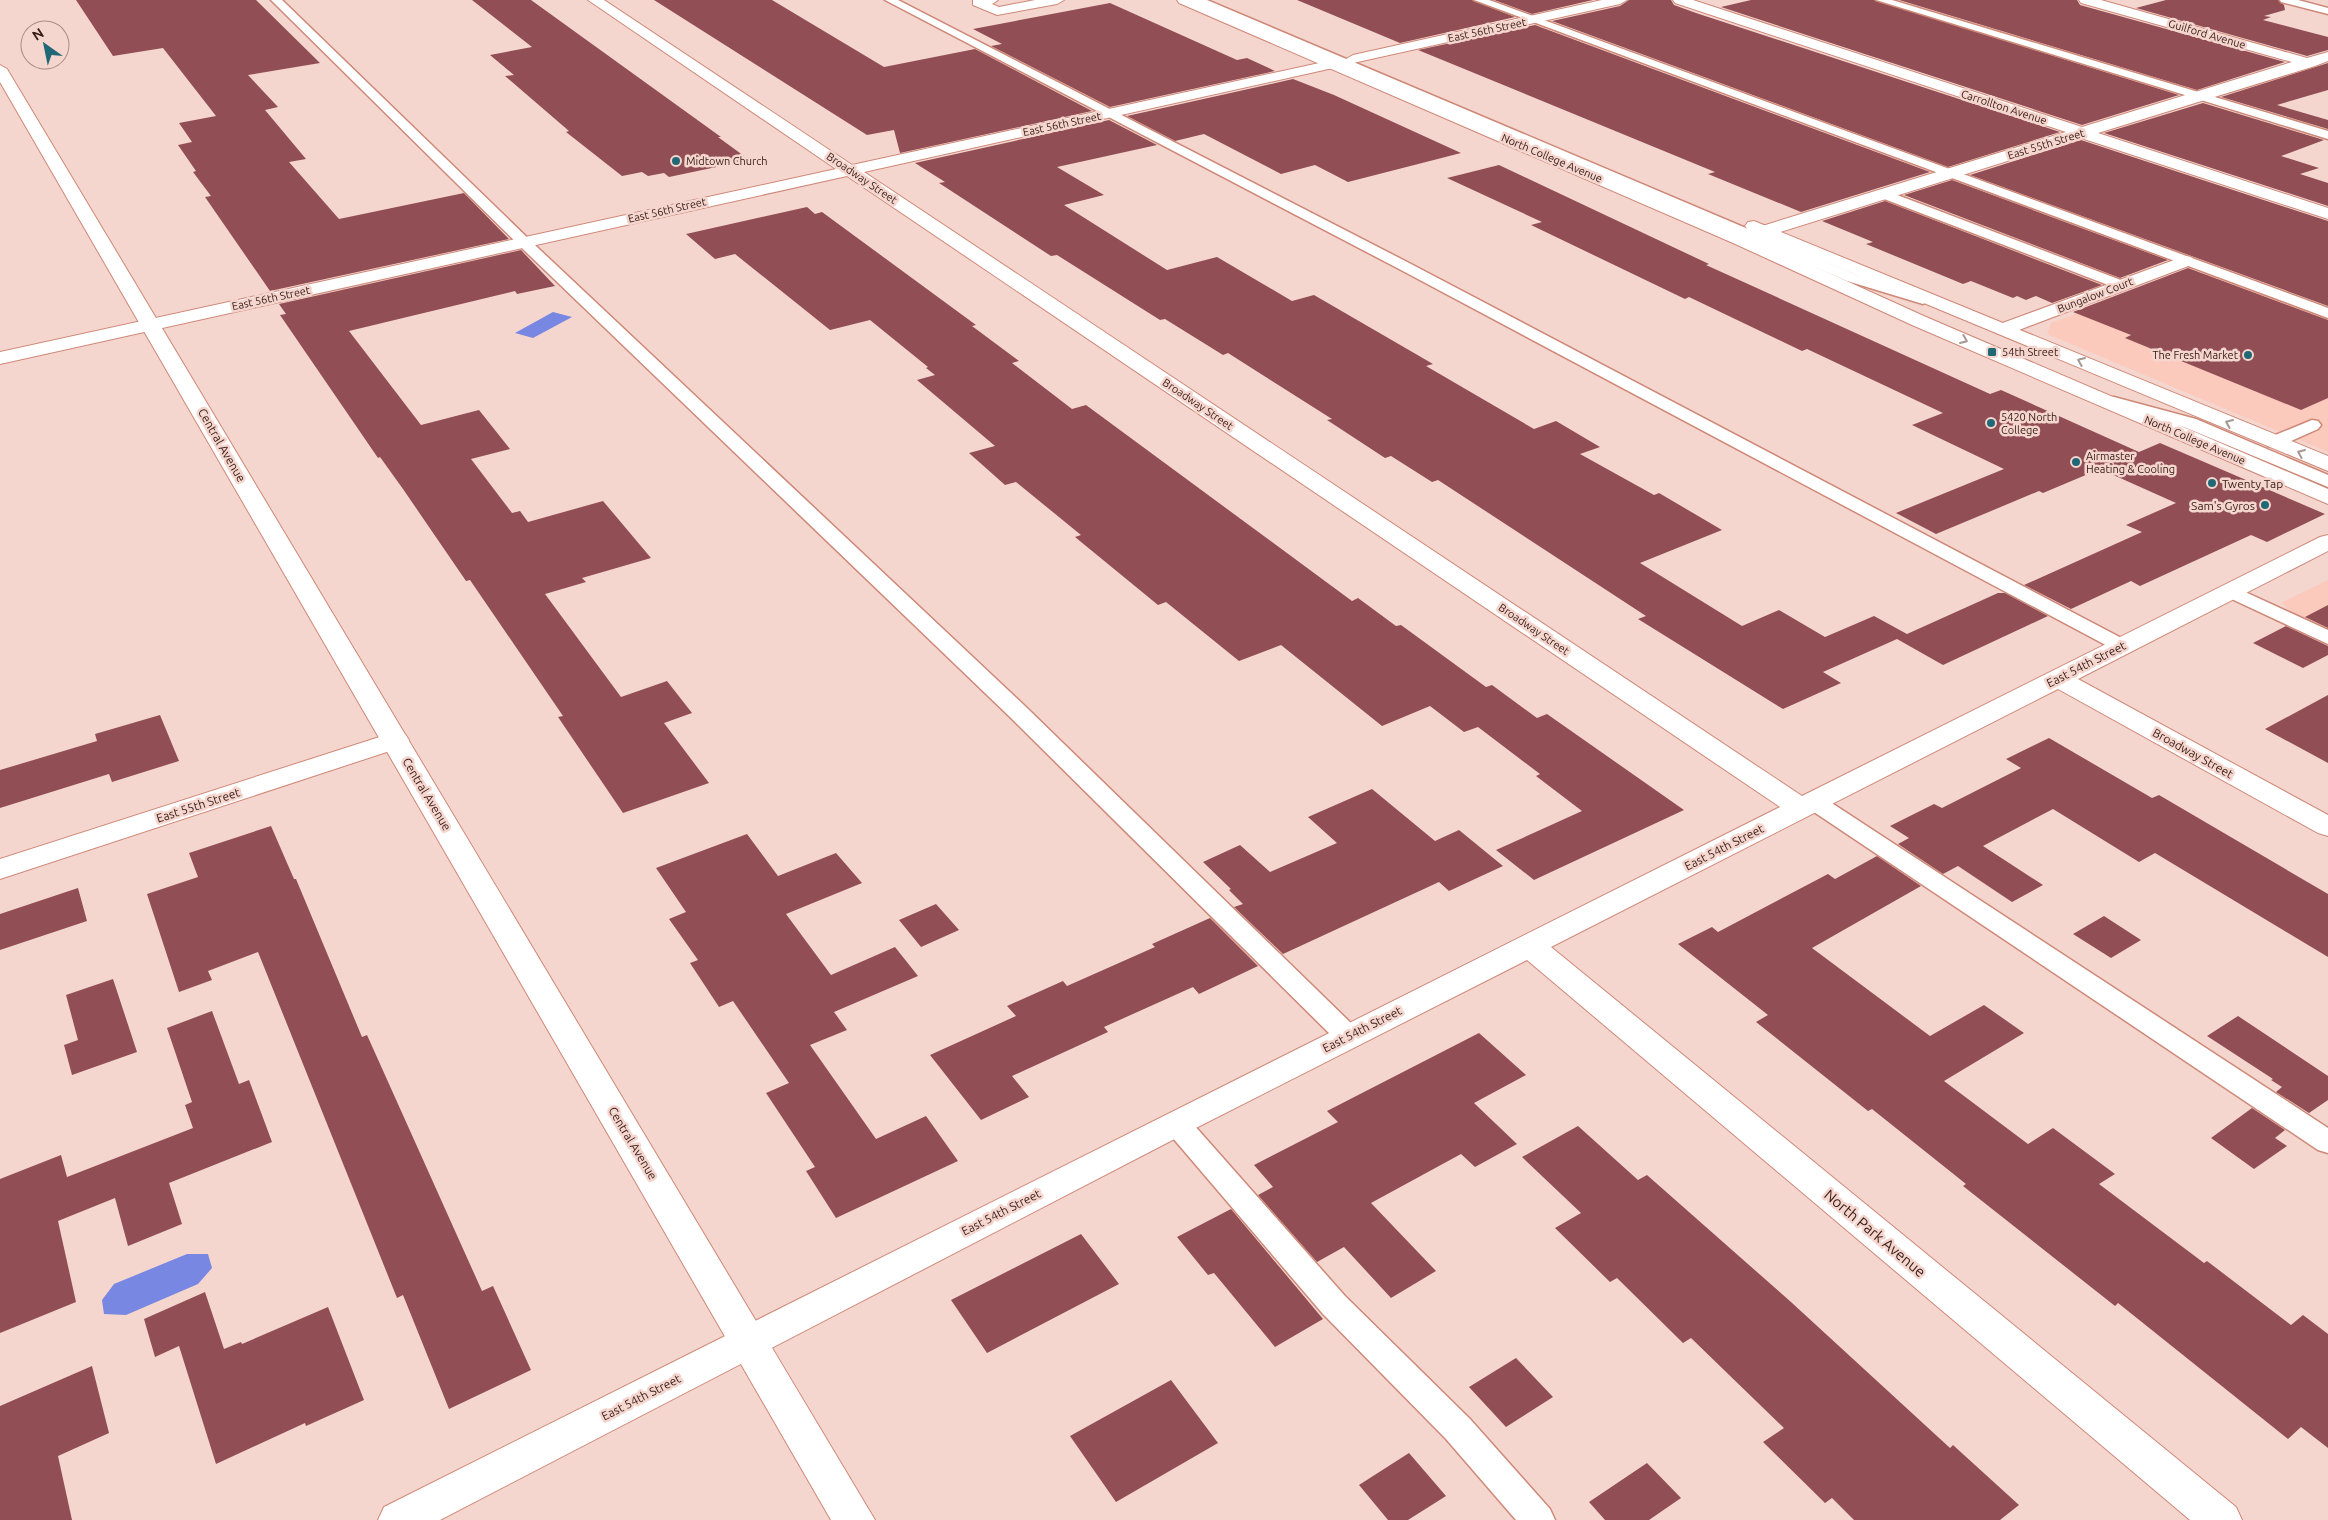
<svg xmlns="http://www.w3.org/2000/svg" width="2328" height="1520" font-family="Ubuntu,sans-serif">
<rect width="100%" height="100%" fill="#f5d6cf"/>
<path fill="#fcc9bd" d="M2189,273L2216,275L2328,316V452L2047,334L2051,323Z
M2328,580V632L2301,619L2281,603Z"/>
<path fill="#7787e2" d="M553,312L572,317L533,338L515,333Z
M187,1254H208L212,1268L198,1284L126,1315L104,1314L102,1300L114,1284Z"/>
<path fill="#914e55" d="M76,0H256L320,63L248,75L278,107L265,110L306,159L289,162L339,219L464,193L509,239L270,291L205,197L211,196L193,172L196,171L178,145L192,142L179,123L216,116L163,48L113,56Z
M472,0H531L721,137H718L744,156L739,157L745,161L669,177L664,173L648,176L642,172L622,176L566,132L569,131L505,76L514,75L490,55L532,47Z
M654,0H772L884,67L975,49L1092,111L900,153L894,130L867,135Z
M1297,0H1472L1515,17L1400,43Z
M1494,0H1593L1532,14Z
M1629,0H1671L1674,5L1696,13L2060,132L1948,167L1552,21L1620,6Z
M1751,0H1874L2179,95L2082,125L1721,7Z
M1899,0H2077L2080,5L2285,62L2197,90Z
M2166,0H2278L2284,5L2285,10L2264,16L2271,17L2263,20L2328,37V50L2307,56L2136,8Z
M1110,3L1237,60L1247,58L1275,71L1110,107L991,46L1002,44L973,29Z
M1535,25L1930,172L1801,212L1708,174L1715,172L1418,50Z
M2328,63V90L2277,105L2328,120V129L2221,97Z
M1293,79L1334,95L1461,153L1348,182L1315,165L1281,174L1204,134L1175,141L1127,116Z
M2203,103L2324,140L2281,156L2319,168L2300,174L2328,183V206L2104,133Z
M1109,120L1157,145L1057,167L1104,195L1064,205L1167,270L1217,257L1292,301L1314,295L1433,364L1426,366L1534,429L1556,421L1600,447L1580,454L1654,495L1659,493L1722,530L1640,563L1742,626L1779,610L1825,637L1874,616L1907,634L1998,593H2005L2048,616L1943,665L1897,639L1823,672L1841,683L1783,709L1638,619L1646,616L1438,480L1432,482L1391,456L1385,458L1327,420L1332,419L1228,353L1223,355L1165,319L1160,320L1057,255L1051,256L939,183L945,182L915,163Z
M2081,140L2328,221V306L1970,175Z
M1499,165L1709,264L1706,265L1990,394L2001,390L2139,452L2160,443L2325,514L2267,542L2251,535L2140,586L2131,581L2071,609L2024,585L2142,532L2126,525L2176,503L2100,469L2043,493L2039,491L1936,534L1896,513L2004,469L1912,425L1943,413L1807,349L1802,351L1689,297L1685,299L1531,225L1542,222L1447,178Z
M1952,180L2168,260L2120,278L1904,195Z
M1885,201L2102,285L2052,303L2036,296L2026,300L2017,296L2013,298L1971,281L1963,284L1866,244L1873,242L1822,221Z
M807,207L815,214L822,212L976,325L972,326L1019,361L1012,363L1072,409L1086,405L1352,601L1358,598L1396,626L1401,625L1486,687L1492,685L1537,718L1547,714L1684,810L1534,880L1496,850L1582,811L1536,776L1540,774L1478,727L1464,732L1430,706L1382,726L1281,645L1239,661L1166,602L1158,605L1075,537L1081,535L1016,482L1005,485L969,453L995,446L917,380L935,375L926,368L928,367L870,320L830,330L735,254L715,259L686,234Z
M521,250L555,286L517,294L515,291L349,331L421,425L479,410L510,449L471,459L512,513L520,511L528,522L603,501L651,558L582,578L586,582L545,594L621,697L667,681L692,713L664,723L709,783L623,813L558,717L563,716L470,580L466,581L403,489L380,457L378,458L280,315L286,314L279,304Z
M2188,268L2328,320V398L2301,410L2125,338L2131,335L2073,312Z
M2328,605V628L2305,617Z
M2286,626L2328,646V655L2303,668L2253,643Z
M2328,695V763L2265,729Z
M160,715L179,761L112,782L109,774L0,808V770L97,741L95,734Z
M2049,738L2152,798L2159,795L2328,894V957L2155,853L2139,862L2053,809L1983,846L2043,885L2012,902L1958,866L1943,874L1898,844L1909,838L1890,826L1934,804L1942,808L2021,768L2006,759Z
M1372,789L1435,841L1459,830L1503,866L1449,891L1439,882L1283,954L1234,907L1243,904L1229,890L1231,889L1203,862L1240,845L1270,872L1337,843L1308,817Z
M271,826L294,879H296L362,1037L367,1035L482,1291L493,1286L531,1370L449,1409L403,1295L397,1298L258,952L208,971L212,980L179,992L147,894L198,877L189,853Z
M747,834L778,876L836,853L862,883L786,914L831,975L895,947L918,976L834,1012L847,1030L810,1045L876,1139L926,1116L958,1161L836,1218L806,1171L815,1167L766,1093L789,1083L733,1001L719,1007L690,963L698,960L669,919L686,912L656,868Z
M1877,856L1921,886L1812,948L1930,1036L1984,1005L2024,1033L1944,1081L2028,1144L2053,1128L2115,1174L2099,1184L2204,1263L2207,1261L2291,1325L2303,1315L2328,1334V1448L2301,1427L2288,1439L2118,1303L2115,1306L1963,1186L1966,1184L1872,1109L1868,1111L1756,1022L1768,1015L1678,944L1712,927L1718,932L1828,874L1835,879Z
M78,888L87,921L0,950V914Z
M936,904L959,930L921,947L899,920Z
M2104,916L2141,940L2111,958L2073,934Z
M1210,918L1258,966L1199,994L1193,987L1104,1027L1108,1032L1012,1076L1029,1097L981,1120L930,1055L1016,1016L1007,1006L1063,981L1067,986L1155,947L1152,944Z
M113,979L137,1052L72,1075L64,1045L78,1040L66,995Z
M212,1011L239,1084L249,1080L272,1142L169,1183L182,1224L128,1246L115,1198L58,1221L76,1302L0,1333V1179L61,1155L67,1177L193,1128L185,1105L192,1102L167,1028Z
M2238,1016L2328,1076V1100L2309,1113L2276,1092L2282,1087L2271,1080L2273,1079L2207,1036Z
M1479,1033L1526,1075L1474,1103L1517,1144L1475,1167L1461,1154L1371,1203L1436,1271L1391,1298L1344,1247L1317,1262L1258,1195L1273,1187L1254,1165L1338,1122L1327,1111Z
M2252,1108L2285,1130L2275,1138L2287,1146L2254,1169L2211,1138Z
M1578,1126L1638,1180L1647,1175L1791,1302L1950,1448L1953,1445L2019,1505L2000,1520H1854L1832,1498L1825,1503L1763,1442L1784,1428L1691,1338L1683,1343L1617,1278L1610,1282L1555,1228L1581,1213L1522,1157Z
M1231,1209L1323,1319L1275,1347L1214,1273L1208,1275L1177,1237Z
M1081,1234L1119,1284L987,1353L951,1300Z
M205,1292L224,1349L241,1342L242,1344L328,1307L364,1400L306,1426L305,1423L216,1464L179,1346L155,1357L144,1319Z
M1516,1358L1553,1397L1506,1427L1469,1387Z
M92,1366L109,1433L58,1456L72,1520H0V1406Z
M1171,1380L1218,1443L1116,1502L1070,1436Z
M1409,1453L1446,1496L1408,1520H1388L1359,1485Z
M1647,1463L1681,1498L1649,1520H1605L1589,1502Z"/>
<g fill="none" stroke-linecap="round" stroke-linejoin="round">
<defs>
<path id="lane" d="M271,0H282L537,247L1026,707L1357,1029L1361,1036L1357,1043L1348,1046L1339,1043L1010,717L527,253Z
M885,0H898L1411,264L2129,642L2132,646L2129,650L2122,652L2115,650L1401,270Z
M1193,0H1207L1857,275L1928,296L1931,299L1923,304L1847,281Z
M1474,0H1489L2328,308V318Z
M1876,0H1892L2328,131V139Z
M2280,0H2298L2328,8V14L2281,2Z
M1884,190L2126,282L2129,285L2121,290L2116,288L1879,197L1877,194Z
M2114,397L2196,419L2328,475V487L2184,427L2108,406L2105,402L2108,398Z
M2312,420L2318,421L2321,425L2318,429L2280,446H2268L2265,442L2268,438Z
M2230,585L2328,630V644L2223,595L2220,591L2223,587Z
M1813,794L1821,796L2328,1128V1153L2318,1150L1805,806L1801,801L1805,796Z
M1176,1112L1186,1116L1345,1296L1470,1419L1550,1509L1555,1520H1516L1446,1439L1323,1314L1166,1130L1162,1123L1166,1116Z"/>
<path id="street" d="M588,0H604L852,165L1333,60L1338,61L1340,64L1338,67L1333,68L864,172L1802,796L2320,537L2328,535V551L2078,679L2328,815V836L2318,833L2058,689L1551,947L2236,1507L2242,1520H2190L1527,960L1188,1132L440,1520H378L384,1507L1780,807L847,176L0,364V352L836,169Z
M973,0H998L992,4L999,7L1035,0H1064L1057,4L997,15L973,5Z
M1602,0H1627L1620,4L1353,63L1346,59L1353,55Z
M1673,0H1693L2082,127L2292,62L2081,3L2079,0H2101L2307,58L2328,52V61L2315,66L2098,133L2328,208V219L2081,138L1771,235H1759L1756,231L1759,227L2066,132L1675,3Z
M2185,256L2191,257L2194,261L2191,265L2011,333H1997L1994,329L1997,325Z
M395,732L405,734L409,740L405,746L0,879V859Z"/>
<path id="secondary" d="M1177,0H1195L1745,235L1926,317L2328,489V504L1912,325L1733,243L1179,3Z
M0,65L7,69L875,1520H831L0,82Z
M1754,221L2328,456V471L1748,230L1745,226L1748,222Z"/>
</defs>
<use href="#lane" stroke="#ce8877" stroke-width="3"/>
<use href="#street" stroke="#ce8877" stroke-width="2"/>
<use href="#secondary" stroke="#ce8877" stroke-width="2"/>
<use href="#lane" fill="#fff" fill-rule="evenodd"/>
<use href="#street" fill="#fff" fill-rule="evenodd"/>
<use href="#secondary" fill="#fff" fill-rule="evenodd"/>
</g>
<defs><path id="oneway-chevron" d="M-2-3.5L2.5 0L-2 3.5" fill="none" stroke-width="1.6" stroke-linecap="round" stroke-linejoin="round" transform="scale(1.25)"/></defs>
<g stroke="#a59895">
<use href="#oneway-chevron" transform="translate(1964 340) rotate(23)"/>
<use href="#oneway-chevron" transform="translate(2081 361) rotate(-157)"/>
<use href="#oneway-chevron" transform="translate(2229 423) rotate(-157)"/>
<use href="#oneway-chevron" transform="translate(2301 453) rotate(-157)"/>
</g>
<g fill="#216876" stroke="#f5d6cf" stroke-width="2">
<circle cx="676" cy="161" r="5"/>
<rect x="1987" y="347" width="10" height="10" rx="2.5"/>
<circle cx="2248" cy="355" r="5"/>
<circle cx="1991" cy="423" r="5"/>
<circle cx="2076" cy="462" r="5"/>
<circle cx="2212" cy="483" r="5"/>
<circle cx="2265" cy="505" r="5"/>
</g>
<g text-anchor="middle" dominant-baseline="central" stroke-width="5" stroke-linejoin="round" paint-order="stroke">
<g font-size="11" fill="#361b14" stroke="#f5d6cf">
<text transform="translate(1487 30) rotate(-12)">East 56th Street</text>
<text transform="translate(2207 34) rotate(16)">Guilford Avenue</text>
<text transform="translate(2004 107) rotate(18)">Carrollton Avenue</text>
<text transform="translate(1062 124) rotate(-12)">East 56th Street</text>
<text transform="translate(2046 144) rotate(-17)">East 55th Street</text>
<text transform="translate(1552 158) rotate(23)">North College Avenue</text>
<text transform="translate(862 178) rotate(34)">Broadway Street</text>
<text transform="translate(667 210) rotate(-13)">East 56th Street</text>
<text transform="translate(2095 295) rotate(-21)">Bungalow Court</text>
<text transform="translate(271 298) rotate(-12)">East 56th Street</text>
<text transform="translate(1198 404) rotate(34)">Broadway Street</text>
<text transform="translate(2195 440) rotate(23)">North College Avenue</text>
<text transform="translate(1534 629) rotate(34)">Broadway Street</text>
</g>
<g font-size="11" fill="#361b14" stroke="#f5d6cf" text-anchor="start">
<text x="686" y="161">Midtown Church</text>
<text x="2002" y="352">54th Street</text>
<text x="2238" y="355" text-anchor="end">The Fresh Market</text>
<text x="2001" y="417">5420 North<tspan x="2001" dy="13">College</tspan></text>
<text x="2086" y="456">Airmaster<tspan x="2086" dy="13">Heating &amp; Cooling</tspan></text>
</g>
<g font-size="12" fill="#361b14" stroke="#f5d6cf">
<text transform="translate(222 445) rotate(60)">Central Avenue</text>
<text transform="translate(2086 664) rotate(-27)">East 54th Street</text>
<text transform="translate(2193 753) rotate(29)">Broadway Street</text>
<text transform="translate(427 794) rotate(59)">Central Avenue</text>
<text transform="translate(198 805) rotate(-18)">East 55th Street</text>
<text transform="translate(1724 847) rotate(-27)">East 54th Street</text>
<text transform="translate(1362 1029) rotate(-27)">East 54th Street</text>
<text transform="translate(633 1143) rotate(59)">Central Avenue</text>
<text transform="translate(1001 1212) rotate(-27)">East 54th Street</text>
<text transform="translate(641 1397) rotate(-27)">East 54th Street</text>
</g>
<g font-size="12" fill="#361b14" stroke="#f5d6cf" text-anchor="start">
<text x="2222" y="483">Twenty Tap</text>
<text x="2255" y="505" text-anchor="end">Sam's Gyros</text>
</g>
<g font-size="15" fill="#361b14" stroke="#f5d6cf">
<text transform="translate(1875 1233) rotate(40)">North Park Avenue</text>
</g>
</g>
<g transform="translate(45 45) rotate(327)"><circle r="24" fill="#f5d6cf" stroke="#a98b84"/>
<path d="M0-4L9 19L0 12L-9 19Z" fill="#216876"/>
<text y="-8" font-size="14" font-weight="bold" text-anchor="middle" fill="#361b14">N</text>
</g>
</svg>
